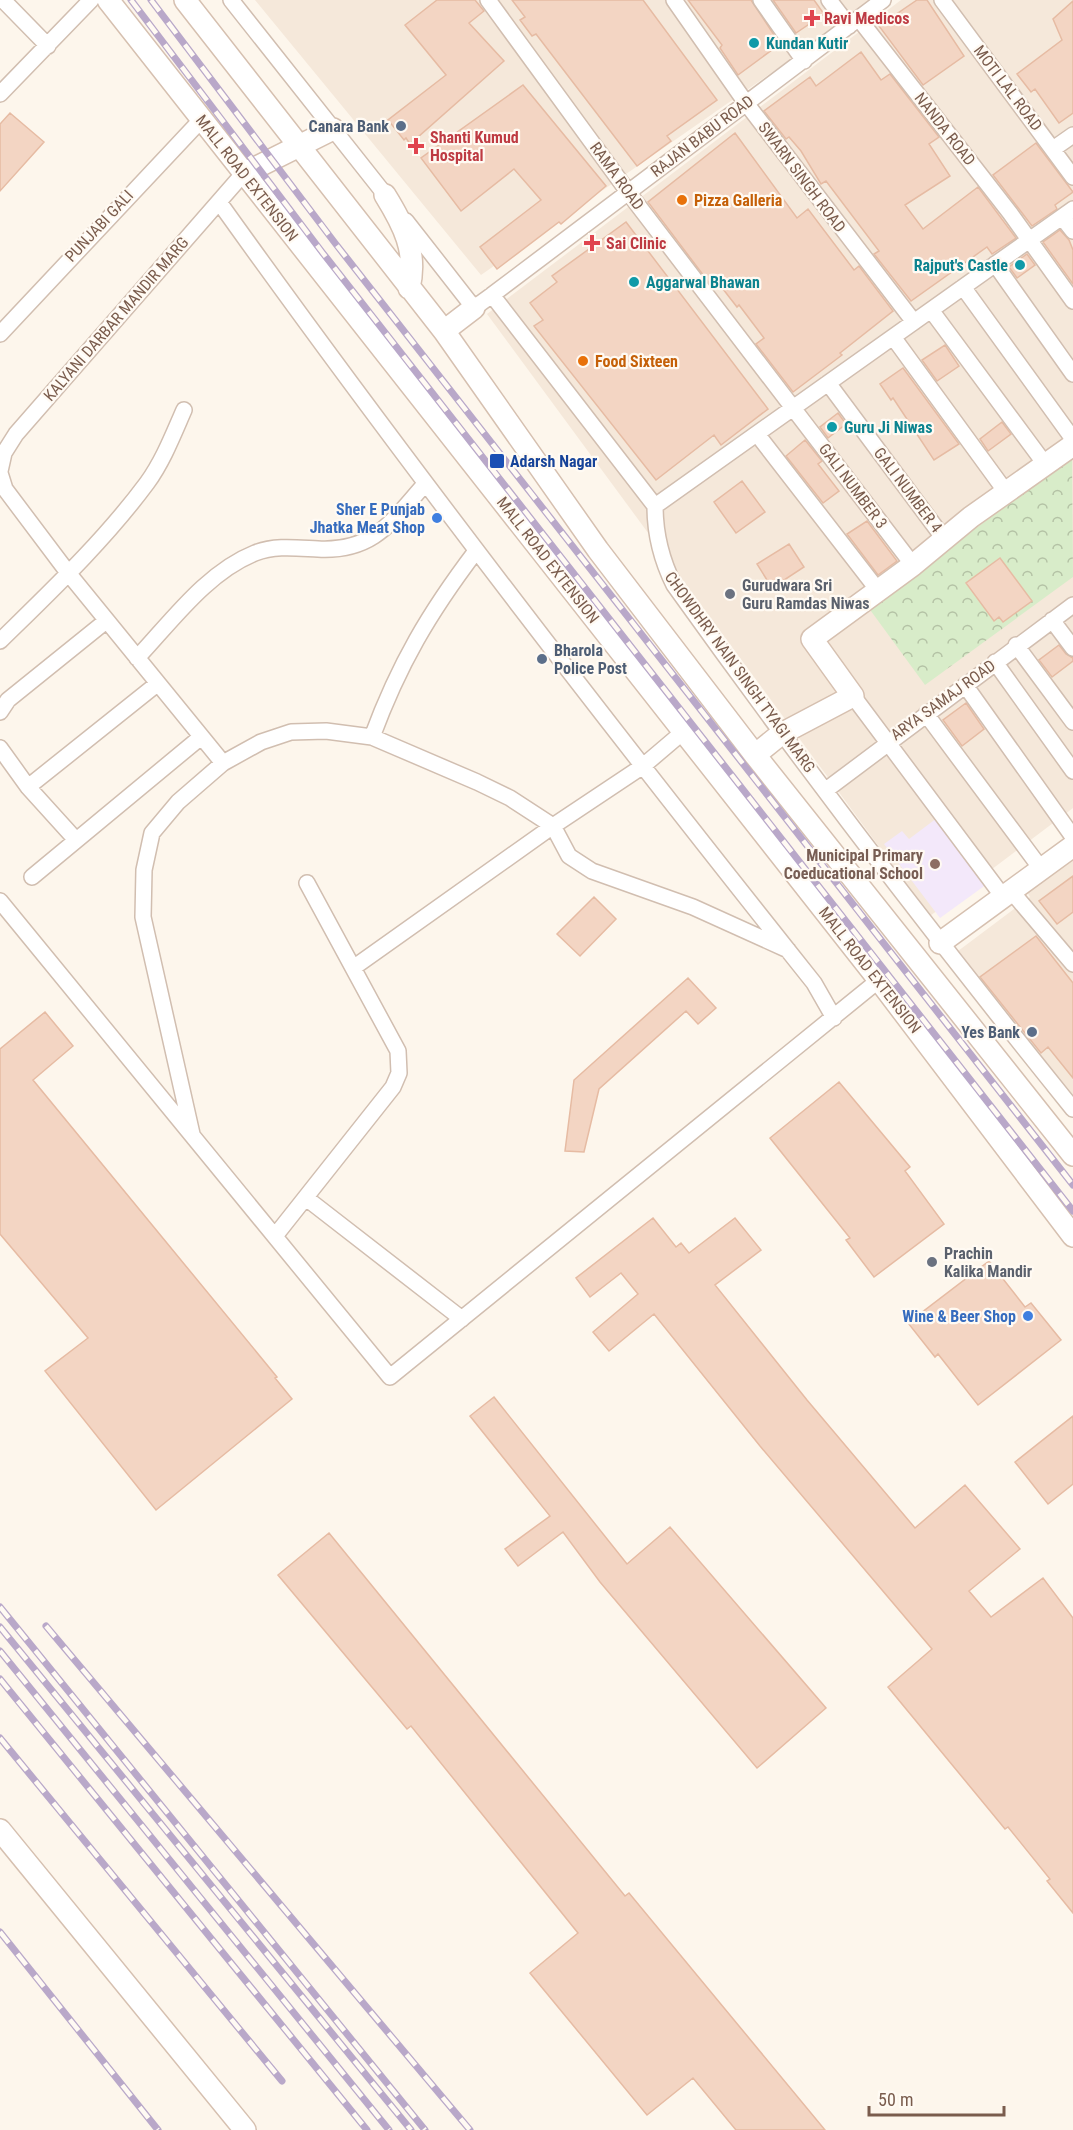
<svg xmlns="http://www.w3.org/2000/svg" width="1073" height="2130" font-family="'Roboto Condensed',sans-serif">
<defs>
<pattern id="park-crowns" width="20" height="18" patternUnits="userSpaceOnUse" patternTransform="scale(1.5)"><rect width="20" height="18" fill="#d8ecc9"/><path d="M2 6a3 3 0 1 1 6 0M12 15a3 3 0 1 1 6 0" fill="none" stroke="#b4c2a5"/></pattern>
</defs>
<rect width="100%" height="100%" fill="#fdf6ec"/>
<path fill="#f5e8da" d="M255,0H876L481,275Z
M901,0H1073V808L930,916L487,314Z
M1073,858V1102L954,954L1030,897L1027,892Z"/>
<path fill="#f3e8fa" d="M937,818L987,884L940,918L884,844L902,831L909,839Z"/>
<path fill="url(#park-crowns)" d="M1072,458L1073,577L925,685L868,607Z"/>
<path fill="#f3d5c3" stroke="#e6bba3" stroke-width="1.5" d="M437,0H475L484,11L469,23L504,61L410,144L406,138L404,140L388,120L446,75L405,25Z
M512,0H643L717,100L667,136L671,141L637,166L536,34L532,36L520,20L525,17Z
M688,0H751L780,44L738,75L720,48L722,45Z
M773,0H814L824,14L796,33Z
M917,0H927L964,56L923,85L879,26Z
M1073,1V113L1059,123L1035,89L1031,92L1017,74L1062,40L1053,19Z
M861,52L881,80L890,74L939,137L929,144L950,176L905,205L923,229L978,187L1016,238L992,254L987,247L911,301L874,254L879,251L826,181L821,184L801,151L789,137L786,139L764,111L810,77L816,86Z
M523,85L606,186L561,224L559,222L497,269L480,247L541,200L514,169L461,211L421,158Z
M10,113L44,142L0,191V124Z
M735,133L797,218L808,209L854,270L859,266L893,311L840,353L842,355L793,392L756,344L764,338L739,305L737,307L716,280L710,284L648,202Z
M1036,143L1073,192L1055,205L1057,209L1032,226L993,175Z
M626,222L768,409L721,445L714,435L656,480L534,326L543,320L530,303L557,282L552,276Z
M1060,230L1069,240L1073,250V284L1043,242Z
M1027,254L1035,265L1017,278L1009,267Z
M945,345L959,366L937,381L922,360Z
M903,368L959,444L934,460L893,398L891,400L880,384Z
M838,413L846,424L828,438L820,427Z
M1002,422L1011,434L988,451L980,439Z
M805,440L822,461L818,464L839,491L823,503L786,456Z
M742,481L765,512L736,533L714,502Z
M867,521L897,561L878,575L847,534Z
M789,544L804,567L772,588L757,564Z
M1000,558L1032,601L1003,622L999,617L994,621L966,583Z
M1059,645L1066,654L1073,658V661L1052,677L1039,660Z
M966,703L984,729L962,746L943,720Z
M1073,876V912L1057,924L1039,901Z
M594,897L616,919L580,956L557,934Z
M1036,936L1073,983V1078L1048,1047L1041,1053L980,977Z
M688,978L716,1008L698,1024L686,1011L599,1089L584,1152L565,1151L574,1080Z
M45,1012L73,1046L33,1080L277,1377L275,1378L292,1399L156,1510L45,1371L88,1338L0,1234V1049Z
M839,1082L910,1167L905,1171L944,1224L874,1277L846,1240L850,1238L770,1138Z
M653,1218L676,1247L681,1243L689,1253L735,1218L761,1250L715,1285L807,1400L915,1528L965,1485L1020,1549L969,1591L991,1617L1043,1578L1073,1618V1913L1047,1881L1050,1879L1008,1827L1005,1829L888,1687L932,1649L760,1446L654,1314L609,1351L593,1332L638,1294L621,1273L590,1297L576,1278Z
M989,1261L1025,1307L1031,1303L1061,1340L978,1405L938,1354L935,1357L908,1323Z
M494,1397L627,1564L670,1527L826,1708L757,1768L600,1582L563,1532L518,1566L505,1549L550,1516L470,1416Z
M1073,1416V1484L1048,1504L1015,1462Z
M329,1533L625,1896L629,1893L825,2130H736L693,2078L647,2115L530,1973L578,1933L411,1726L407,1729L278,1575Z"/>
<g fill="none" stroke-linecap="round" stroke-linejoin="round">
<defs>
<path id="street" d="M3,0L48,46
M231,0L391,202
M488,0L634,200L913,565
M674,0L746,103L914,322
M761,0L804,61
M829,0L849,26
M942,0L1073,177
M859,19L1010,213L1073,301
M0,94L91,0
M1053,149L1073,135
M219,202C409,468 610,727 814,983L834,1018
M1062,217L1073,231
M406,221L474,308L492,295L655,506C655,535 661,559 674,585C802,764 935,938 1073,1109
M995,264L1073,374
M963,287L1073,439
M492,295L883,0
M931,310L1045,464
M0,334L201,120
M893,337L1006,492
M828,383L945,540
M757,434L877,589
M0,471L4,453L16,434L243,174
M0,473L5,489L69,574L223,763
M655,506L1073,209
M1052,620L1073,648
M0,641C51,591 104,541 147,483C163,461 173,435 184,410
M1016,645L1073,722
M137,658C171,622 207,572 255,553C275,545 297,548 318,549C374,552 392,521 425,484
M995,662L1073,771
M965,685L1073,837
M853,696L1004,898
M0,712L8,700L106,621
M926,714L1042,870
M372,737C399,664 429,613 476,551
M0,748L28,787L76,840
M28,787L157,684
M826,790L1073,605
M32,877L201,737
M1012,892L1073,964
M0,901L390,1377L879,980
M353,968L553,826L643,766L683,732
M192,1134L143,917L144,870L152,833L178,802L223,763L261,742L291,732L326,731L372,737L477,782L510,798L553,826L569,856L592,871L693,907L788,950
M306,1198L462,1319
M275,1236L393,1087L399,1073L398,1051L307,883"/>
<path id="secondary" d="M108,0L879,980L1073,1236
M185,0L444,331L598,550L755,755L1073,1155
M243,174L333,129
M385,195C403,224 418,252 409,288
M444,331L474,308
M755,755L781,734L853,696L812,639L913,565L971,517L1073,445
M940,943L1073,846
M0,1830L245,2130"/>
</defs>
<use href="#street" stroke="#d1beb0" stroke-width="18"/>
<use href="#secondary" stroke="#d6c0b0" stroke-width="24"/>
<use href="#street" stroke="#fff" stroke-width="15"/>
<use href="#secondary" stroke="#fff" stroke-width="21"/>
<defs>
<path id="rail" d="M131,0L322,252L1073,1211
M151,0L335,243L1073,1185
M0,1607L425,2130
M46,1626L470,2130
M0,1627L411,2130
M0,1651L389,2130
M0,1679L367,2130
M0,1738L282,2081
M0,1932L158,2130"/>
</defs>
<use href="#rail" stroke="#b9a8c9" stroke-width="7"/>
<use href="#rail" stroke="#fffaf3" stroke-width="4.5" stroke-dasharray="14" stroke-linecap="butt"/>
</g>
<g fill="#e0444e" stroke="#fffaf3" stroke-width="2">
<path d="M809 9h6v6h6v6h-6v6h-6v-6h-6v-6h6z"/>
<path d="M413 137h6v6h6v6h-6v6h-6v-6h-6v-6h6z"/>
<path d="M589 234h6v6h6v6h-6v6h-6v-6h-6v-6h6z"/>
</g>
<g fill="#0f9aa8" stroke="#fffaf3" stroke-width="2">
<circle cx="754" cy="43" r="6"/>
<circle cx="1020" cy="265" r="6"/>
<circle cx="634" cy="282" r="6"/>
<circle cx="832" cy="427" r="6"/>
</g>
<g fill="#5c6f8a" stroke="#fffaf3" stroke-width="2">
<circle cx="401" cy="126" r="6"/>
<circle cx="542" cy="659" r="6"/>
<circle cx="1032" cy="1032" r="6"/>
</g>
<g fill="#e8710a" stroke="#fffaf3" stroke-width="2">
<circle cx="682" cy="200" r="6"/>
<circle cx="583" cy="361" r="6"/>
</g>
<rect fill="#1a4fb4" stroke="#fffaf3" stroke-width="2" x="489" y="453" width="16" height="16" rx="3"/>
<g fill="#3f7fe0" stroke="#fffaf3" stroke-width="2">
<circle cx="437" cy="518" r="6"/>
<circle cx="1028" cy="1316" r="6"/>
</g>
<g fill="#6b7280" stroke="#fffaf3" stroke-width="2">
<circle cx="730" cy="594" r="6"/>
<circle cx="932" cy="1262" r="6"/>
</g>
<circle fill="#8d6e63" stroke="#fffaf3" stroke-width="2" cx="935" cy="864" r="6"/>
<g text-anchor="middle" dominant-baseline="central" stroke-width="4.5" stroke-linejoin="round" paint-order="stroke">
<g font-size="16" font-weight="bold" fill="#be3a42" stroke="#fffaf3" text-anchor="start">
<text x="824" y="18">Ravi Medicos</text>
<text x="430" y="137">Shanti Kumud<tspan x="430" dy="18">Hospital</tspan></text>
<text x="606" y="243">Sai Clinic</text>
</g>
<g font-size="16" font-weight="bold" fill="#0d838f" stroke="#fffaf3" text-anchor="start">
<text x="766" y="43">Kundan Kutir</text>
<text x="1008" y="265" text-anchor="end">Rajput's Castle</text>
<text x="646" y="282">Aggarwal Bhawan</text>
<text x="844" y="427">Guru Ji Niwas</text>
</g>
<g font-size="16" fill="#7a5c4d" stroke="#fffaf3">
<text transform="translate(1008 88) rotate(53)">MOTI LAL ROAD</text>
<text transform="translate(945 129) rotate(52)">NANDA ROAD</text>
<text transform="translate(702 136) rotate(-37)">RAJAN BABU ROAD</text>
<text transform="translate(617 176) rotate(54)">RAMA ROAD</text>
<text transform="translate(802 177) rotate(53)">SWARN SINGH ROAD</text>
<text transform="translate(247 178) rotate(52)">MALL ROAD EXTENSION</text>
<text transform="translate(99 226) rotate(-47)">PUNJABI GALI</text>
<text transform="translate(116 319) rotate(-49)">KALYANI DARBAR MANDIR MARG</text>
<text transform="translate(853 486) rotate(53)">GALI NUMBER 3</text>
<text transform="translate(908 490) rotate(53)">GALI NUMBER 4</text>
<text transform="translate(548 560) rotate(52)">MALL ROAD EXTENSION</text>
<text transform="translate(740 672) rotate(54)">CHOWDHRY NAIN SINGH TYAGI MARG</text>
<text transform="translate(943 700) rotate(-36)">ARYA SAMAJ ROAD</text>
<text transform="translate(870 970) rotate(52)">MALL ROAD EXTENSION</text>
</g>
<g font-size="16" font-weight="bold" fill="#4e5e75" stroke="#fffaf3" text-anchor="end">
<text x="389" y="126">Canara Bank</text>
<text x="554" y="650" text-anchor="start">Bharola<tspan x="554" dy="18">Police Post</tspan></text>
<text x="1020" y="1032">Yes Bank</text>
</g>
<g font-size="16" font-weight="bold" fill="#c56008" stroke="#fffaf3" text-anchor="start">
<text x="694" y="200">Pizza Galleria</text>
<text x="595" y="361">Food Sixteen</text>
</g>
<g font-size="16" font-weight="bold" fill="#164399" stroke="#fffaf3" text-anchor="start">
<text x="510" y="461">Adarsh Nagar</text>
</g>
<g font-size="16" font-weight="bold" fill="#366cbe" stroke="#fffaf3" text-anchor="end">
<text x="425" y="509">Sher E Punjab<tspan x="425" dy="18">Jhatka Meat Shop</tspan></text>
<text x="1016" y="1316">Wine &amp; Beer Shop</text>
</g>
<g font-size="16" font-weight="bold" fill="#5b616d" stroke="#fffaf3" text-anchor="start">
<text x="742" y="585">Gurudwara Sri<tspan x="742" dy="18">Guru Ramdas Niwas</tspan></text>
<text x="944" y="1253">Prachin<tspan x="944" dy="18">Kalika Mandir</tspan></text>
</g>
<g font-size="16" font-weight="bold" fill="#785e54" stroke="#fffaf3" text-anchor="end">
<text x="923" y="855">Municipal Primary<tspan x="923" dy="18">Coeducational School</tspan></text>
</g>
</g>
<path d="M869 2106v9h135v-9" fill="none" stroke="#7a5c4d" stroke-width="3"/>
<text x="878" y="2106" font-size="18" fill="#7a5c4d" stroke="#fffaf3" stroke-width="4.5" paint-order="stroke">50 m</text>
</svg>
